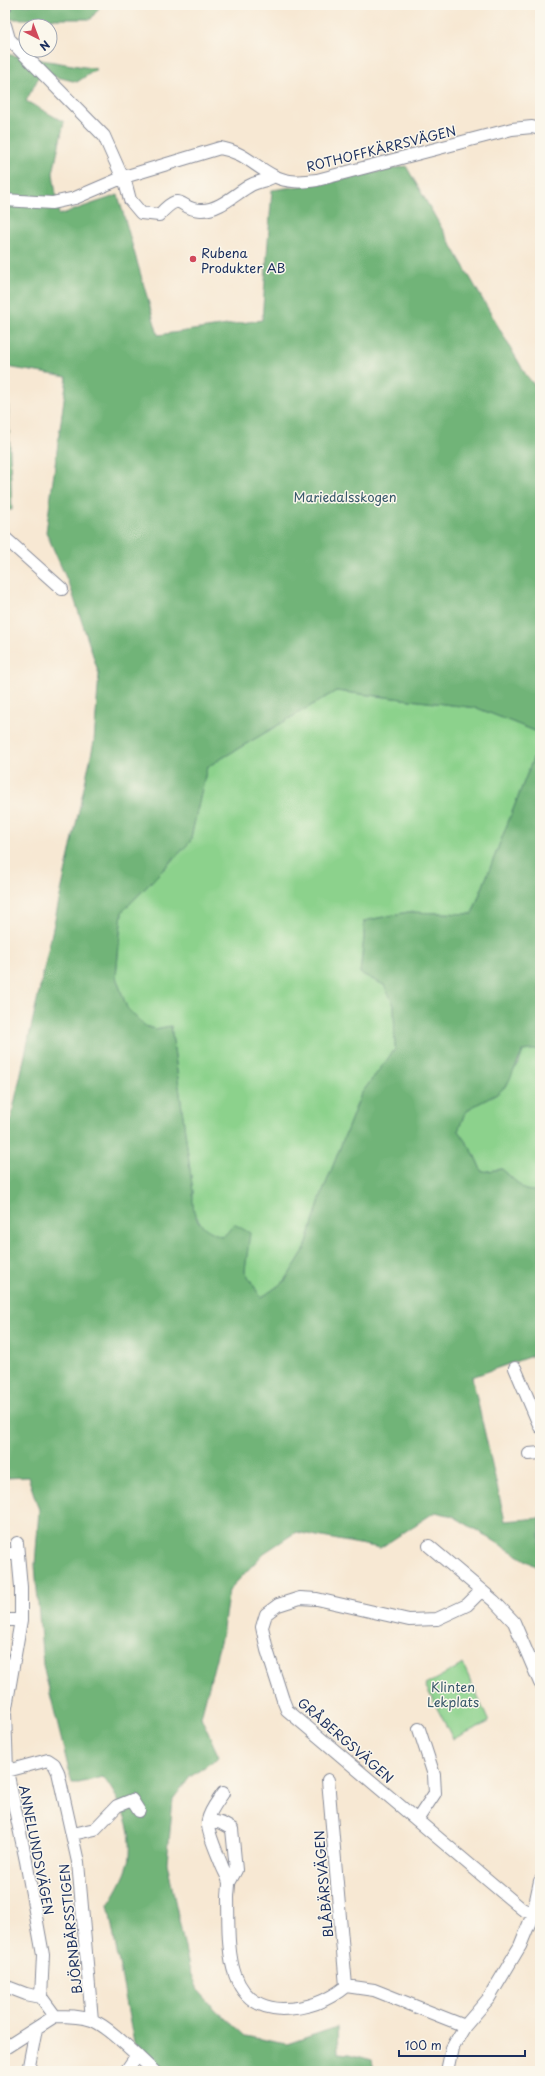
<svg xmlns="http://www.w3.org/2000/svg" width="545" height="2076" font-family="'Playpen Sans',sans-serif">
<rect width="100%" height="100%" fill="#fbf7ec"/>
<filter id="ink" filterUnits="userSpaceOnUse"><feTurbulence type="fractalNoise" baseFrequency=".025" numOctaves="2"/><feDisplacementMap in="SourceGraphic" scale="8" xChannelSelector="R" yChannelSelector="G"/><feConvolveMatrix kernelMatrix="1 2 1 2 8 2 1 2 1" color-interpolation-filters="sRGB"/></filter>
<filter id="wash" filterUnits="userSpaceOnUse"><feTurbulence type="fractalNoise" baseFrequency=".012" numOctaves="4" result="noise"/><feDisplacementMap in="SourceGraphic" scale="16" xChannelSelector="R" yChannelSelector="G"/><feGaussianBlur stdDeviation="0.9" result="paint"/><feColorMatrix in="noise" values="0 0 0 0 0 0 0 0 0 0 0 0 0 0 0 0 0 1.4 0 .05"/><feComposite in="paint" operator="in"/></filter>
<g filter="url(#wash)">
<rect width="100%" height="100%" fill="#f7e8d3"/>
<path fill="#8cd28c" stroke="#548075" d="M336,691L477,708L540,733V741L472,914L408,912L364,921V938L360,973L384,985L394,1005L395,1049L361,1094L320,1199L305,1249L285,1281L261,1298L245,1271L249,1233L221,1236L204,1229L192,1209L193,1192L171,1026L155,1029L145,1026L127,1009L116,977L122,912L190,842L207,767Z
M538,1049L540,1050V1192L525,1190L502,1169L482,1172L473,1152L458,1131L464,1115L470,1108L497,1094L519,1063L523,1051Z
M463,1664L489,1722L453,1739L425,1685Z"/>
<path fill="#71b478" stroke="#46726b" d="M5,5H101L91,19H5Z
M5,54L97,69L77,82L41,73L26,101L64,122L53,173L59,215L118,195L158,335L262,320L272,190L335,181L406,166L526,375L540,392V733L477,708L336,691L207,767L190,842L122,912L116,977L127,1008L145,1026L155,1029L171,1026L193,1192C192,1218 197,1226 221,1236L226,1234L234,1224L250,1233L245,1271L261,1298L285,1281L305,1249L320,1199L361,1094L395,1049L394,1005L384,985L360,973L364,938V921L408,912L472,914L540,741V1050L538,1049L523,1051L507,1085L497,1094L470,1108L464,1115L458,1131L473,1152L482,1172L502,1169L525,1190L540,1192V1353L472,1377L505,1521L540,1518V1572L537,1567L453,1516L435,1512L380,1548L296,1532L264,1553L229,1590L222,1635L201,1717L219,1757L190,1777L173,1799L167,1863L189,1967L198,1990L216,2010L245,2036L287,2044L337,2027L338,2053L350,2054L372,2060L374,2071H162L134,2043L108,1905C116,1893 130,1869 130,1854C132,1826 120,1799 103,1777L79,1783H72L43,1665L35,1565L39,1510L28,1477L5,1478V1135L10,1123L94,742L99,674L71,589L46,532L67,377L7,367L12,510H5Z"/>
</g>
<g filter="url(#ink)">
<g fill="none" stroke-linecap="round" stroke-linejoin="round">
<defs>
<path id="minor" d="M5,7V5
M5,25L9,39L104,136L120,172L124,177L130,200L141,213L159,215C184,188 178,211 202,210C220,210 236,193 251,185C259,181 267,181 274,176
M5,200L52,203L75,198L124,177L220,148C244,152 254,166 274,176C288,183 302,182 317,180L512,129L532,127L540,129
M5,538L62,589
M515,1368L540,1427
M529,1454L540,1453
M17,1543L21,1587V1620L5,1713L7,1771L26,1861L43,1955L41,1997
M429,1546L494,1601L514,1622L540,1683
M5,1554H18
M481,1591L467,1605L437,1619L409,1620L317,1599L300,1598L278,1605L266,1614L262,1627L267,1650L283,1700L287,1710L522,1909L533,1914
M5,1620H21
M7,1771L48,1760L54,1764L58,1772L78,1862L92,2020
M328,1780L346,1986
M223,1793C218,1801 210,1810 208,1820C206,1830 218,1855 222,1866C224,1871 228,1877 229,1883C229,1888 228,1893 228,1898C229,1941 223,2007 282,2009C307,2009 327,2002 346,1986L374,1990L465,2026
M208,1820L221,1823L232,1829L236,1870L229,1883
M417,1820L435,1793L434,1775L419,1729
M73,1834L95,1829L117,1806L132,1800L139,1811
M5,1986L26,1994L41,1997L55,2016C68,2016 80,2016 92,2020C111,2028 138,2057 154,2071
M5,2048L55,2016
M28,2071L36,2029
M126,2071L137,2055
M447,2071L452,2048L465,2026L489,1998L520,1946L533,1914L540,1881"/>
</defs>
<use href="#minor" stroke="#898c98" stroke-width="14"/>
<use href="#minor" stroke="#fff" stroke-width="12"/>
</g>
</g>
<circle fill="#d1495b" stroke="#fbf7ec" stroke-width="1.5" cx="193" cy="259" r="4"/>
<g text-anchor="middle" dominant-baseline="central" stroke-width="3" stroke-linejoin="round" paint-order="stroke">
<g font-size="13" fill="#1b2f5e" stroke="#fbf7ec">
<text transform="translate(381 148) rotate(-14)">ROTHOFFKÄRRSVÄGEN</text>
<text transform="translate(346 1740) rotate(41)">GRÅBERGSVÄGEN</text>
<text transform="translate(37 1850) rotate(79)">ANNELUNDSVÄGEN</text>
<text transform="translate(323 1884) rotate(-95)">BLÅBÄRSVÄGEN</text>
<text transform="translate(70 1929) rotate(-96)">BJÖRNBÄRSSTIGEN</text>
</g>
<g font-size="13" fill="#1b2f5e" stroke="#fbf7ec" text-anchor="start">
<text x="201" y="252">Rubena<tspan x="201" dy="15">Produkter AB</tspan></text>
</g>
<g font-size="13" fill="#37586a" stroke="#fbf7ec">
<text x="345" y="496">Mariedalsskogen</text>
<text x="453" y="1686">Klinten<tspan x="453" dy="15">Lekplats</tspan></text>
</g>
</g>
<rect width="545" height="2076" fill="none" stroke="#fbf7ec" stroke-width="20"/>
<g transform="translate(38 38) rotate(138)"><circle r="19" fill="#fbf7ec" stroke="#a1a7b3"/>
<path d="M0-3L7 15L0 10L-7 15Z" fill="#d1495b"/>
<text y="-6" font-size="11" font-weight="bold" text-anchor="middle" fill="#1b2f5e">N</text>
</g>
<path d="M399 2050v6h126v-6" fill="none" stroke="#1b2f5e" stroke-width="2"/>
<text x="405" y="2050" font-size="12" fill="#1b2f5e" stroke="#fbf7ec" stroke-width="3" paint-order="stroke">100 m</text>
</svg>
